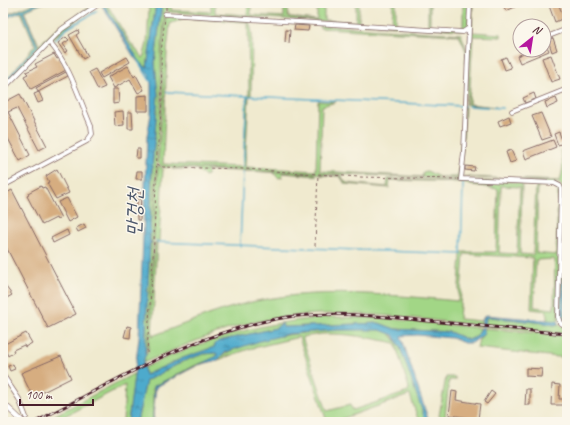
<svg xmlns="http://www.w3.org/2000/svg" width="570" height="425" font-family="Caveat,'Poor Story',sans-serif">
<defs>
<pattern id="water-ripples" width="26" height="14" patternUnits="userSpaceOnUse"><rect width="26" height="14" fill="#4eaacc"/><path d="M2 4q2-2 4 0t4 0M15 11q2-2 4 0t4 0" fill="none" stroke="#438aa6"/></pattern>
</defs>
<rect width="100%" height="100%" fill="#fbf7ec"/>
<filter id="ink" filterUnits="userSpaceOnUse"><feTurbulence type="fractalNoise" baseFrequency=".025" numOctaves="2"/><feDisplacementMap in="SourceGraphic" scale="8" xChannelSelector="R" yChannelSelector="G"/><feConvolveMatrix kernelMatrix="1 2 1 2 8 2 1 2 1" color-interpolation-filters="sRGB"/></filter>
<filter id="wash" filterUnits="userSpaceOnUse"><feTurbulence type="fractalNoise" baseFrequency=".012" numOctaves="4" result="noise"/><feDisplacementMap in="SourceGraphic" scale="16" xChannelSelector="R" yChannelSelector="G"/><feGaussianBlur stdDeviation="0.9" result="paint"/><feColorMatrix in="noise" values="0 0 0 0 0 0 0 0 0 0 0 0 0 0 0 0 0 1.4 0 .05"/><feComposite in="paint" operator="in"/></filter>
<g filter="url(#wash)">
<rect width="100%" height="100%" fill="#f0eacf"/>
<path fill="#a2d686" stroke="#767a58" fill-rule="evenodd" d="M36,3H39L23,10L43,3L24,11L39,45L60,26L90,7L89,3L92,6L91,3H97L43,46L3,87V85L38,46L23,10L3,16Z
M103,3H106L130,42L143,58L147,43L149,9L144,3H156L147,68L140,62Z
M162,3H166L161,53V103L157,152L149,334L146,354H145L150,243H152L150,241L152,170L158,95L155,63Z
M167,3H172L171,10L211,12V3H215V13L247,15L248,3H251V15L284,17V3H288V17L317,20V3H324V20L356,22V3H359V23L392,25L393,3H396V25L428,27V3H430V27L463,28V3H469L468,27L463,30L168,12Z
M472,3H473L472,32L501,34V37L473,36L469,104L496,107L467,105Z
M22,11L37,46L3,84L35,45L21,12L3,19Z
M167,16L249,20L252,33L251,96H249L248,22L184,18L170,24L167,51L163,164L243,167L247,97H249L245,167L316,171L318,101L336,102L322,106L320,171L422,177L423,172L427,171L439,177H458L464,107H465L460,179L163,167L158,163L163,97L162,54L166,17Z
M320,25L461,34L467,51L465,105L466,51L459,35L320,28Z
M567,148L561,320L562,322L564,314L567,247V325L562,322L559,317L563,189L561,185L557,182L463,177L559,181C564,173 563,159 560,151Z
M158,165L163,169L159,241H155L154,238Z
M178,168L315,174L317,176L283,173L282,177L278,178L273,172L208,170L207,175L205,176L196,169H172Z
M319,175L342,176L343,180L347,183L387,187L388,179L554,183L560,188L558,321H547V311L531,309L533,258L464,254L459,319L481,321L482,326C402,317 322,304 242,325C207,335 176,349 143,363L145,356L148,353L149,340L151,290L155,243H157L152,336C177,327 201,317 226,309C300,285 381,294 458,301L461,254L462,252H496L498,189L466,184L463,182L390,180L389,188L345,184L340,176ZM522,184L536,185L533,255L520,254ZM538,185H553L558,190L556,255L536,253ZM501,186L520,187L517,254L499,253ZM553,259L555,260L554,309L534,307L536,260Z
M330,317L381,318L481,328L476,337L468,340L450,332L395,329L379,323L286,327H283L282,323L276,328L219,341L215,347L183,358L145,375L143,368C205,339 261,322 330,317Z
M490,317L545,323L554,325L558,324L567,328V334L485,326L486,318Z
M484,328L567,336V358L477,348L479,339L484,334Z
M336,330C349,330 374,327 385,331C404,338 420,402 426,422H419L410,395H409L333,422H317L326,419L299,337L249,349L218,360C241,336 304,333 336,330ZM322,334C346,333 371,338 395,343L409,388L408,392L353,410L350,405L327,411L302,337Z
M216,353L217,356L214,359L196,365L156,385L153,388V422H137L146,381L184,361L203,354Z
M135,373L128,422H123L125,385L53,422H42Z
M446,377H455V380H449L445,417L479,420L480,422H448L439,416Z"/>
<path fill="url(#water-ripples)" stroke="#4c647c" d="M103,3L140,62L147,68L156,3H162L155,63L158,95L152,170L150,241L152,242L150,243L145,354H147L145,356L143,363L145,375L183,358L214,347L216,343L219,341L276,328L282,323L283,327H286L379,323L395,329L450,332L468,340L476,337L481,328H484V334L472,343H464L452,338L417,335L401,336L429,422H426L400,347L393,335L380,330H336L288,334L260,341L226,352L218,360L198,365L156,387L153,416L155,422H153L154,386L217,356L216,353L203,354L184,361L146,381L137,422H128L139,338L147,136L151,114V84L149,75L134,57L101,4Z
M567,153L564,314L562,322L561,320Z
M485,315L558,321V324L554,325L545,323L490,317L486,318L485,326H482V320Z"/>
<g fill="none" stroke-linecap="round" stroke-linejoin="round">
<path stroke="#4eaacc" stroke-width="1.5" d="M90,3L92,6
M3,18L40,3
M55,40L66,29L97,11
M138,61L151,82
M3,84L37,46L22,10
M167,92L247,96
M468,106L503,108
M243,167L247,96L464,106
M156,242L461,254L463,183
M240,246L243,172
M424,415L426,422"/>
</g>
<g id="blocks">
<path fill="#d6ad80" d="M502,3H513L515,7L506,11Z
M548,3H558L564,18L555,22Z
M295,25L309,26L308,31L294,30Z
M78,30L79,33L76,35L88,56L83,59L69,35Z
M286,30H290L289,43L285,42Z
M66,37L69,40L63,44L68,51L65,53L58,43Z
M553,38L557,50L552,52L548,40Z
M546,44L549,51L520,63L517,56L531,50H544V45Z
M54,54L57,59L59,58L66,70L31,89L24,76L28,74L26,72L37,67L35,64Z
M551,55L560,79L551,82L542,58Z
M127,57L130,62L102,78L99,73Z
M506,57L511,68L505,70L501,59Z
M128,66L134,77L136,75L144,90L138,93L130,79L114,88L108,77Z
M95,69L105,87L98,90L89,72Z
M66,72L68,76L38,92L36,88Z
M113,89H118L119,103L113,104Z
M39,92L43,101L38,103L34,94Z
M534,93L536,99L525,103L523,98Z
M20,94L47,146L39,150L17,108L8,112L30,155L20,161L3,129V103Z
M148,95V111H137V96Z
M556,98L558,103L547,108L545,102Z
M123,111L124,125L115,126L114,112Z
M128,112H132L133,129H128Z
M541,113L551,137L542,140L532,116Z
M509,116L511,122L500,126L498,121Z
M559,132L563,143L558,145L554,134Z
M553,140L556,147L526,159L523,151Z
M137,149H140V158H136Z
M511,150L516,161L510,163L506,152Z
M465,166L475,167L474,171L465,170Z
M57,169L69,193L56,199L47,183L49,182L46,176Z
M137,171H142V179H136Z
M41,186L42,188L45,187L61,218L57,220L56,218L42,225L27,196L29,195L28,193Z
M12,190L76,314L48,328L3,241V195Z
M137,192H141L140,220H137Z
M67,198L77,217L68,222L58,202Z
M84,224L86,228L78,232L76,228Z
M67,230L69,235L53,243L51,238Z
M3,283L12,295L3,300Z
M127,326L131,327L130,338L124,337Z
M26,333L32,343L25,347L24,345L13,350L14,352L8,356L3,345Z
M61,356L71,378L33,397L21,373Z
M13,364L15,369L10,371L8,366Z
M526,368L542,369L541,377L526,376Z
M552,384L560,385L559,399H565V396H567V408H565V405H551Z
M526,389H530V405H525Z
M452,391L457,392L456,400L480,404L478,419L449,415Z
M491,391L495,394L487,404L484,402Z"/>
</g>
</g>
<g filter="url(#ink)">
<use href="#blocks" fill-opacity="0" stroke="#846664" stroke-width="1"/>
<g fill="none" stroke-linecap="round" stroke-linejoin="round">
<defs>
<path id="minor" d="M165,14L463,32L469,28L470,3
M469,28L464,151L461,179L554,183L560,186L561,189L558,317L560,323L567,326
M544,38L567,29
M3,89L62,29L100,3
M512,111L567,89
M3,186L87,141L92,134L91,126C79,98 70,65 49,42
M3,375L19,399L26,417"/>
<path id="tertiary" d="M3,403L23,422"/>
</defs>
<use href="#minor" stroke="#846664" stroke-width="5.5"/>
<use href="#tertiary" stroke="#846664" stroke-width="6"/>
<path stroke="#846664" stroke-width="1" stroke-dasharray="3 3" stroke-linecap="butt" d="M166,10V3
M157,164L163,167L245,169L359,177L457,179
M315,246L318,174
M147,353L154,241L157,152L162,103L161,53L165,18"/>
<use href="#minor" stroke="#fff" stroke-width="4"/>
<use href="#tertiary" stroke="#fff" stroke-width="5"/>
<defs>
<path id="rail" d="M35,422C112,383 189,335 276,319C326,310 378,316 429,321C475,325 521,330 567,334"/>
</defs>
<use href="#rail" stroke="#4a1f2b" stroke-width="3"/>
<use href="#rail" stroke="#fbf7ec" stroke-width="1.5" stroke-dasharray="4.5" stroke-linecap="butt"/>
</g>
</g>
<g text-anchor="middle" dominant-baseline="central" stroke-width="3" stroke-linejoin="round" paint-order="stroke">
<g font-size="20" font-style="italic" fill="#4c576b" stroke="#fbf7ec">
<text transform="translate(134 212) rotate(-88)">만겅천</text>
</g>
</g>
<rect width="570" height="425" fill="none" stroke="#fbf7ec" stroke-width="16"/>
<g transform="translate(532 38) rotate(30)"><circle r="19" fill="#fbf7ec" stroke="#b4a19f"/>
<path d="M0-3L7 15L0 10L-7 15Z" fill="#b5179e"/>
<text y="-6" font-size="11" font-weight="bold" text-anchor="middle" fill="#4a1f2b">N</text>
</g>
<path d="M20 399v6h73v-6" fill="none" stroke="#4a1f2b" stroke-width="2"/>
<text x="26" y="399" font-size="12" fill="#4a1f2b" stroke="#fbf7ec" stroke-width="3" paint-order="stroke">100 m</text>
</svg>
